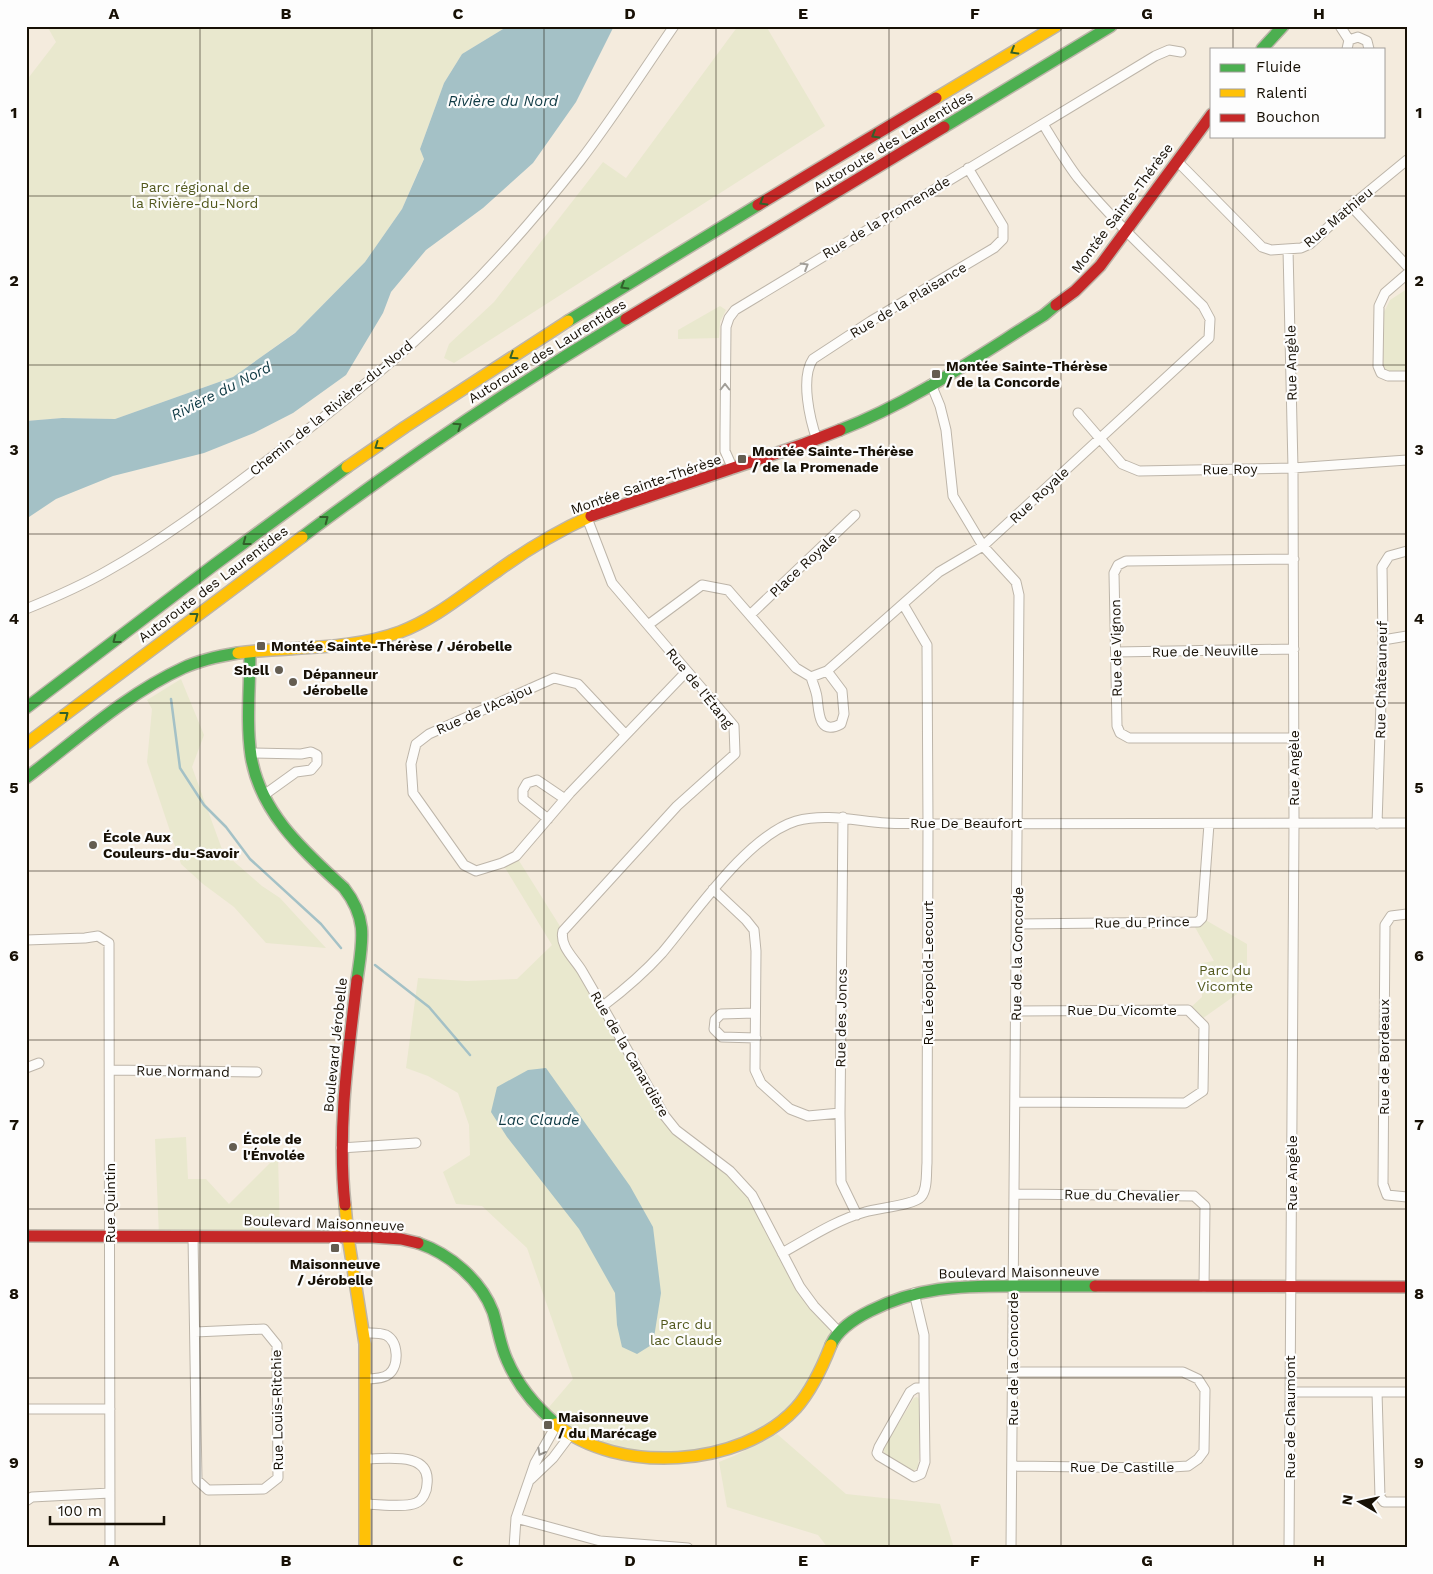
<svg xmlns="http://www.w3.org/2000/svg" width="1433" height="1574" font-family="'Work Sans',sans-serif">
<rect width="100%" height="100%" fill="#f4ebdd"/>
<path fill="#e9e8ce" d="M47,26H508L462,54L444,83L420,149L424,158L402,209L365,262L297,331L233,377L115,419L62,418L26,421V81L56,42Z
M738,26H766L825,126L454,363L444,358L449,344L494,302L603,162L626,178Z
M1407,289V373H1392L1385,369L1383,363L1384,312L1390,300Z
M720,306L726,310L720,322L719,338L678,339V330Z
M181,679L204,735L192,767L223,852L262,886L280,898L326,948L266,943L234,907L203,884L181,864L147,762L152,709L147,700Z
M516,856L563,931L562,937L664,1115L752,1195L800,1287L839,1332L789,1415L723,1450L614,1453L544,1413L573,1379L527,1248L482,1206L456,1204L443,1172L470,1155L469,1125L458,1093L428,1076L406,1068L418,978L467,981L517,979L552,945L502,863Z
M1202,918L1247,944V987L1199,1021L1188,1010L1202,997L1201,963L1214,961L1192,922Z
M186,1137L188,1179H206L229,1204L278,1155L280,1236H159L155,1139Z
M917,1397L919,1399V1458L918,1468L913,1471L885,1454L883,1449L914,1398Z
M777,1434L846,1494L940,1504L954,1548H828L818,1535L727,1507L719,1462L734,1456Z"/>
<path fill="#a4c1c6" d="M508,26H614L576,102L533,163L483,208L426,250L391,292L383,313L346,375L293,413L254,433L204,453L113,476L56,499L26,519V421L62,418L115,419L233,377L295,333L365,262L402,209L424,159L420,149L444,83L462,54Z
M546,1068L630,1186L653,1227L661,1293L653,1344L637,1354L622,1347L617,1325L615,1293L579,1229L507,1137L491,1112L497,1087L528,1070Z"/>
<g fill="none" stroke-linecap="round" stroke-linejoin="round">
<path stroke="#a4c1c6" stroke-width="2.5" d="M171,699L180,768L204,805L226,827L250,859L321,924L341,948
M375,965L429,1007L470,1055"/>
<defs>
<path id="street" d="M1340,26L1349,40
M1347,49L1349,40L1358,37L1367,41L1369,49
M1177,161L1262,247L1271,250L1301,248L1310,244L1351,206L1407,160
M1351,206L1407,266
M1288,249L1293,468L1294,824L1289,1548
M1407,274L1385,293L1379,306L1378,366L1381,373L1388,376H1407
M931,384L940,406L946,430L953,496L983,546L1016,582L1019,595L1011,1548
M1078,413L1122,464L1139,471L1293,468L1407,460
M817,440C810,420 800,378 813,359L871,321L994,248L1003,239V226L968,168
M733,469L725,451V435L726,327L729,318L735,310L1155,56L1169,50L1181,52
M587,518L612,583L734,726L735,754L677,806L563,931C559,946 575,959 582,971C610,1019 637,1067 664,1115L676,1130L730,1171L752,1195L800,1287L814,1306L839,1332
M1294,559L1126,561L1118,565L1114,573L1117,726L1120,733L1129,738H1294
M26,609C53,598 81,586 107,571C161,541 211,503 260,466C313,426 366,385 415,341C475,286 530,225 580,161C613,118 643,71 674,26
M750,615L855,515
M648,625L702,585L728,590L796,668L811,677L827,671L939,572L983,546L1209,338L1210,319L1203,306C1161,265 1116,224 1078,178C1065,161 1054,142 1043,124
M1383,640L1407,636
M1116,652L1294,649
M811,677C813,684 816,690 817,697C819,712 818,736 841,724L844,714L842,691L827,671
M625,734L578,684L554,678L429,734L416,744L411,764L413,793L464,865L476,871L502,863L516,856L570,793L687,671
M252,753L301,754L311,752L317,755V763L311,770L296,772L264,795
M843,817L840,1113L841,1182L857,1215
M548,819L523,799V790L527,783L537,780L565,799
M1377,824L1383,640L1382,567L1389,556L1407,551
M713,889L746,920L754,930L756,951L755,1070L761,1083L790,1109L808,1116L840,1113
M1407,914L1391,916L1385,925L1383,1184L1387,1195L1407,1197
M1017,924L1198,922L1202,918L1209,824
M26,940L85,938L98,936L109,943L110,1548
M603,1006C624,990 644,973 662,953C695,914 747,836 796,821C826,813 856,821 886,823C900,824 914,823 928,824L1407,823
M755,1013L721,1014L715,1020L714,1029L722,1037L756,1038
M26,1068L39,1063
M110,1070L257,1072
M1015,1102L1185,1103L1203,1091L1204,1026L1188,1010L1016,1011
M341,1148L416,1143
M1014,1194L1194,1196L1205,1206L1204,1287
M193,1236L197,1480L208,1490L264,1489L278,1478L277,1345L264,1329L195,1332
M782,1253C809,1238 836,1220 865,1212C878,1208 914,1205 921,1197C928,1189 926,1172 927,1163L928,824L927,645L903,604
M914,1293L924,1335V1388H916L910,1392L879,1447L877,1453L879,1456L914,1477L921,1474L925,1462L924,1388
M363,1333C370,1333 379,1332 386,1335C399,1342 399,1366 389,1374C383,1379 372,1379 365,1379
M1290,1392H1407
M1377,1392L1380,1497L1384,1502H1407
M26,1409H110
M365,1459C386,1459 431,1451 427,1484C427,1491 423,1500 416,1503C405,1508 378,1504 365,1504
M1012,1466L1156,1468L1188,1466L1198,1459L1204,1451L1205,1390L1198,1379L1183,1372H1013
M531,1479L553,1458L571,1434
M26,1501L32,1497L110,1493
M516,1518L600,1541L688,1548
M514,1548L516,1518L535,1463L557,1424"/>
<path id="fast" d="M1262,49L1283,26
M944,127L1111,26
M568,321L758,205
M840,430C913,402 978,356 1044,315L1056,305
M302,537C406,459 514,386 626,319
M250,652C250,686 246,722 251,756C260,813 304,851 344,888C369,920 362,943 357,980
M26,708L214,565L347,467
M26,778C75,741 126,694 183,668C200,660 219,656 238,653
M418,1243C450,1254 481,1280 493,1312C498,1328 500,1345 507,1360C518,1386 535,1406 556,1424
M831,1345C838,1329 854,1319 870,1311C917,1287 959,1286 1011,1286C1039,1286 1067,1286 1095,1286"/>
<path id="slow" d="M936,98L1056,26
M347,467L405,427L568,321
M238,653C291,646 348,651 400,632C435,619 465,593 496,572C526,550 558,531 591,516
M26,744L302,537
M345,1205L348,1237L365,1344V1548
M556,1424C617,1475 741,1468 796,1408C812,1390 822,1368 831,1345"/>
<path id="jam" d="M758,205L936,98
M1056,305L1075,291L1100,266L1212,114
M626,319L944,127
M591,516L804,444L840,430
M345,1205C337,1129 348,1055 357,980
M26,1236L372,1237L401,1239L418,1243
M1095,1286L1407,1287"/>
</defs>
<use href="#street" stroke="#bdb5a9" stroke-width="11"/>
<use href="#fast" stroke="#bdb5a9" stroke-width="14"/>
<use href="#slow" stroke="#bdb5a9" stroke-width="14"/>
<use href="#jam" stroke="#bdb5a9" stroke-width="14"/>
<use href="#street" stroke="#fdfcfa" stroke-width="9"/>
<use href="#fast" stroke="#4caf50" stroke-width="11"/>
<use href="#slow" stroke="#ffc107" stroke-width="11"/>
<use href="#jam" stroke="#c62828" stroke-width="11"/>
</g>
<defs><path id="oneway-chevron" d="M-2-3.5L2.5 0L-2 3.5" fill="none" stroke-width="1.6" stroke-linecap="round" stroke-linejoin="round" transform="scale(1.25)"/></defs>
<g stroke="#32602a">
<use href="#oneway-chevron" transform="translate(1014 51) rotate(149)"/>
<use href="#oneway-chevron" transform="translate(875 135) rotate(149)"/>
<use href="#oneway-chevron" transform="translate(763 202) rotate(149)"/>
<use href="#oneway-chevron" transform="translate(624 286) rotate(149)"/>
<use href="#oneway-chevron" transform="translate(513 356) rotate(147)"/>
<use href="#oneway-chevron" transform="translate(458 426) rotate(-34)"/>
<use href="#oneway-chevron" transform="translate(378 446) rotate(145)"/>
<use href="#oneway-chevron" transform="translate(325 519) rotate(-37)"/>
<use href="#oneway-chevron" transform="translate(246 542) rotate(143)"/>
<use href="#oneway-chevron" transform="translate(195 616) rotate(-37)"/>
<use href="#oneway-chevron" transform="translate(116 640) rotate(143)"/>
<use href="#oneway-chevron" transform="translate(65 715) rotate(-37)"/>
</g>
<g stroke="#a19e98">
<use href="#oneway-chevron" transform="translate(805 266) rotate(-31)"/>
<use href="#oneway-chevron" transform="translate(725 387) rotate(-90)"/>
<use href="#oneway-chevron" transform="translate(541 1452) rotate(119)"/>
</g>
<path fill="none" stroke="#171005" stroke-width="1" stroke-opacity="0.55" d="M200,26V1548M372,26V1548M544,26V1548M716,26V1548M889,26V1548M1061,26V1548M1233,26V49M1233,136V1548M26,196H1407M26,365H1407M26,534H1407M26,703H1407M26,871H1407M26,1040H1407M26,1209H1407M26,1378H1407"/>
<g fill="#645d51" stroke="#fdfdfd" stroke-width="2">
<rect x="931" y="369" width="10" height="10" rx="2.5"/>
<rect x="737" y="454" width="10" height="10" rx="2.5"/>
<rect x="256" y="641" width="10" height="10" rx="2.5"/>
<circle cx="279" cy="670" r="5"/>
<circle cx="293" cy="682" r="5"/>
<circle cx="93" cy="845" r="5"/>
<circle cx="233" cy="1147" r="5"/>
<rect x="330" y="1243" width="10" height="10" rx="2.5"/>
<rect x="543" y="1420" width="10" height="10" rx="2.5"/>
</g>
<g text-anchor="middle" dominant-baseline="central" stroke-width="4.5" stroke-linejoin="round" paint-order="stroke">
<g font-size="14" fill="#171005" stroke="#fdfdfd">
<text transform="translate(893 141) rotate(-31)">Autoroute des Laurentides</text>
<text transform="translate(1122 208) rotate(-53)">Montée Sainte-Thérèse</text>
<text transform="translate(886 217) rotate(-31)">Rue de la Promenade</text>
<text transform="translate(1338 217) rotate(-40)">Rue Mathieu</text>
<text transform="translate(908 300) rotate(-31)">Rue de la Plaisance</text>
<text transform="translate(547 351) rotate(-32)">Autoroute des Laurentides</text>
<text transform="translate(1291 363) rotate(-91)">Rue Angèle</text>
<text transform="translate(331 408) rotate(-39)">Chemin de la Rivière-du-Nord</text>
<text transform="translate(1230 469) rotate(-1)">Rue Roy</text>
<text transform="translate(646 484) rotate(-19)">Montée Sainte-Thérèse</text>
<text transform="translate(1039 495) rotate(-43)">Rue Royale</text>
<text transform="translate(803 565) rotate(-43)">Place Royale</text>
<text transform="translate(213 584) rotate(-37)">Autoroute des Laurentides</text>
<text transform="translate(1116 648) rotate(-91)">Rue de Vignon</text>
<text transform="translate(1205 651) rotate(-1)">Rue de Neuville</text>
<text transform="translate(1381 680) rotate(-89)">Rue Châteauneuf</text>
<text transform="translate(700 688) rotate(51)">Rue de l'Étang</text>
<text transform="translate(484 709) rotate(-24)">Rue de l'Acajou</text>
<text transform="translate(1294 768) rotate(-90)">Rue Angèle</text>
<text x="966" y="823">Rue De Beaufort</text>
<text transform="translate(1142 922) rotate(-1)">Rue du Prince</text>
<text transform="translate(1017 954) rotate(-89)">Rue de la Concorde</text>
<text transform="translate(928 973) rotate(-90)">Rue Léopold-Lecourt</text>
<text x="1122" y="1010">Rue Du Vicomte</text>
<text transform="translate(841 1018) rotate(-89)">Rue des Joncs</text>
<text transform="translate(335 1045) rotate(-84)">Boulevard Jérobelle</text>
<text transform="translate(630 1054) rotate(60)">Rue de la Canardière</text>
<text transform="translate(1384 1057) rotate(-90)">Rue de Bordeaux</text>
<text transform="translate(183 1071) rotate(1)">Rue Normand</text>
<text transform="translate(1292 1173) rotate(-90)">Rue Angèle</text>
<text transform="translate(1122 1195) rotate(1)">Rue du Chevalier</text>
<text transform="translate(110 1203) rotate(-90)">Rue Quintin</text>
<text transform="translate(324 1223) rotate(2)">Boulevard Maisonneuve</text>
<text transform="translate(1019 1272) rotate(-1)">Boulevard Maisonneuve</text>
<text transform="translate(1013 1359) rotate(-90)">Rue de la Concorde</text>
<text transform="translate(277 1410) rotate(-91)">Rue Louis-Ritchie</text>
<text transform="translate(1290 1417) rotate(-90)">Rue de Chaumont</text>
<text x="1122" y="1467">Rue De Castille</text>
</g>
<g font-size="14" fill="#52581d" stroke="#fdfdfd">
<text x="195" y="187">Parc régional de<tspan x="195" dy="16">la Rivière-du-Nord</tspan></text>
<text x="1225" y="970">Parc du<tspan x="1225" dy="16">Vicomte</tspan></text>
<text x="686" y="1324">Parc du<tspan x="686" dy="16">lac Claude</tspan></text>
</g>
<g font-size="14" font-weight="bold" fill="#171005" stroke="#fdfdfd" text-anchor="start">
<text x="946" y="366">Montée Sainte-Thérèse<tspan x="946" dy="16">/ de la Concorde</tspan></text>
<text x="752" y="451">Montée Sainte-Thérèse<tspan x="752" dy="16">/ de la Promenade</tspan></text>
<text x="271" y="646">Montée Sainte-Thérèse / Jérobelle</text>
<text x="269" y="670" text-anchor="end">Shell</text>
<text x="303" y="674">Dépanneur<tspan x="303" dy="16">Jérobelle</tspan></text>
<text x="103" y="837">École Aux<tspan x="103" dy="16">Couleurs-du-Savoir</tspan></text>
<text x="243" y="1139">École de<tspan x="243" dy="16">l'Énvolée</tspan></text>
<text x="335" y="1264" text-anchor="middle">Maisonneuve<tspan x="335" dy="16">/ Jérobelle</tspan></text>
<text x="558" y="1417">Maisonneuve<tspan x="558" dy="16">/ du Marécage</tspan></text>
</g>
<g font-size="15" font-style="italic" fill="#0e3943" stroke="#fdfdfd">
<text x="503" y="101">Rivière du Nord</text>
<text transform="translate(221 391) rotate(-27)">Rivière du Nord</text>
<text x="539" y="1120">Lac Claude</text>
</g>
</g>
<rect width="1433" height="1574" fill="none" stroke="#fdfdfd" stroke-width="55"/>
<rect x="1210" y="48" width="175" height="90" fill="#fdfdfd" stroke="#a19e9a"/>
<rect x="1220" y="64" width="25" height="8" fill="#4caf50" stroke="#a19e9a"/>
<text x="1256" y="72" font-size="15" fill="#171005">Fluide</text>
<rect x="1220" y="89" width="25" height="8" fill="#ffc107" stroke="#a19e9a"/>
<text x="1256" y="98" font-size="15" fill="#171005">Ralenti</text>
<rect x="1220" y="114" width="25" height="8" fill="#c62828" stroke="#a19e9a"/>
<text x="1256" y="122" font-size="15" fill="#171005">Bouchon</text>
<g transform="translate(1360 1502) rotate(279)" stroke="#fdfdfd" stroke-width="4" paint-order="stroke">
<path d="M0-4L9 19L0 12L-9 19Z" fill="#171005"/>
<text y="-8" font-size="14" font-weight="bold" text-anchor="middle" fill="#171005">N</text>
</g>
<path d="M50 1516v8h114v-8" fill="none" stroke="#171005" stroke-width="2.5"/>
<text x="58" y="1516" font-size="15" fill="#171005" stroke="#fdfdfd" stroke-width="4" paint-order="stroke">100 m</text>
<rect x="28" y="28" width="1378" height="1518" fill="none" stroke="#171005" stroke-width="2"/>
<g font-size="16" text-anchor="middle" font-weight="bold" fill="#171005">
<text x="114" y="19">A</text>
<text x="286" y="19">B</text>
<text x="458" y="19">C</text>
<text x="630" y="19">D</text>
<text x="803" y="19">E</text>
<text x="975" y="19">F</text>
<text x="1147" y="19">G</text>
<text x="1319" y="19">H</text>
<text x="14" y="118">1</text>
<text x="1419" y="118">1</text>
<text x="14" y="286">2</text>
<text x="1419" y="286">2</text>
<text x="14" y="455">3</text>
<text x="1419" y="455">3</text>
<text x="14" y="624">4</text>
<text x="1419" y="624">4</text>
<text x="14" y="793">5</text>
<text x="1419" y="793">5</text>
<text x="14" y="961">6</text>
<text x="1419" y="961">6</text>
<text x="14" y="1130">7</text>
<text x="1419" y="1130">7</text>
<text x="14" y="1299">8</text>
<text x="1419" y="1299">8</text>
<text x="14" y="1468">9</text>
<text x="1419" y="1468">9</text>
<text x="114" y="1566">A</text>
<text x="286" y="1566">B</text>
<text x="458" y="1566">C</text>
<text x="630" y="1566">D</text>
<text x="803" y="1566">E</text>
<text x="975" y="1566">F</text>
<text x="1147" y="1566">G</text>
<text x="1319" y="1566">H</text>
</g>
</svg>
